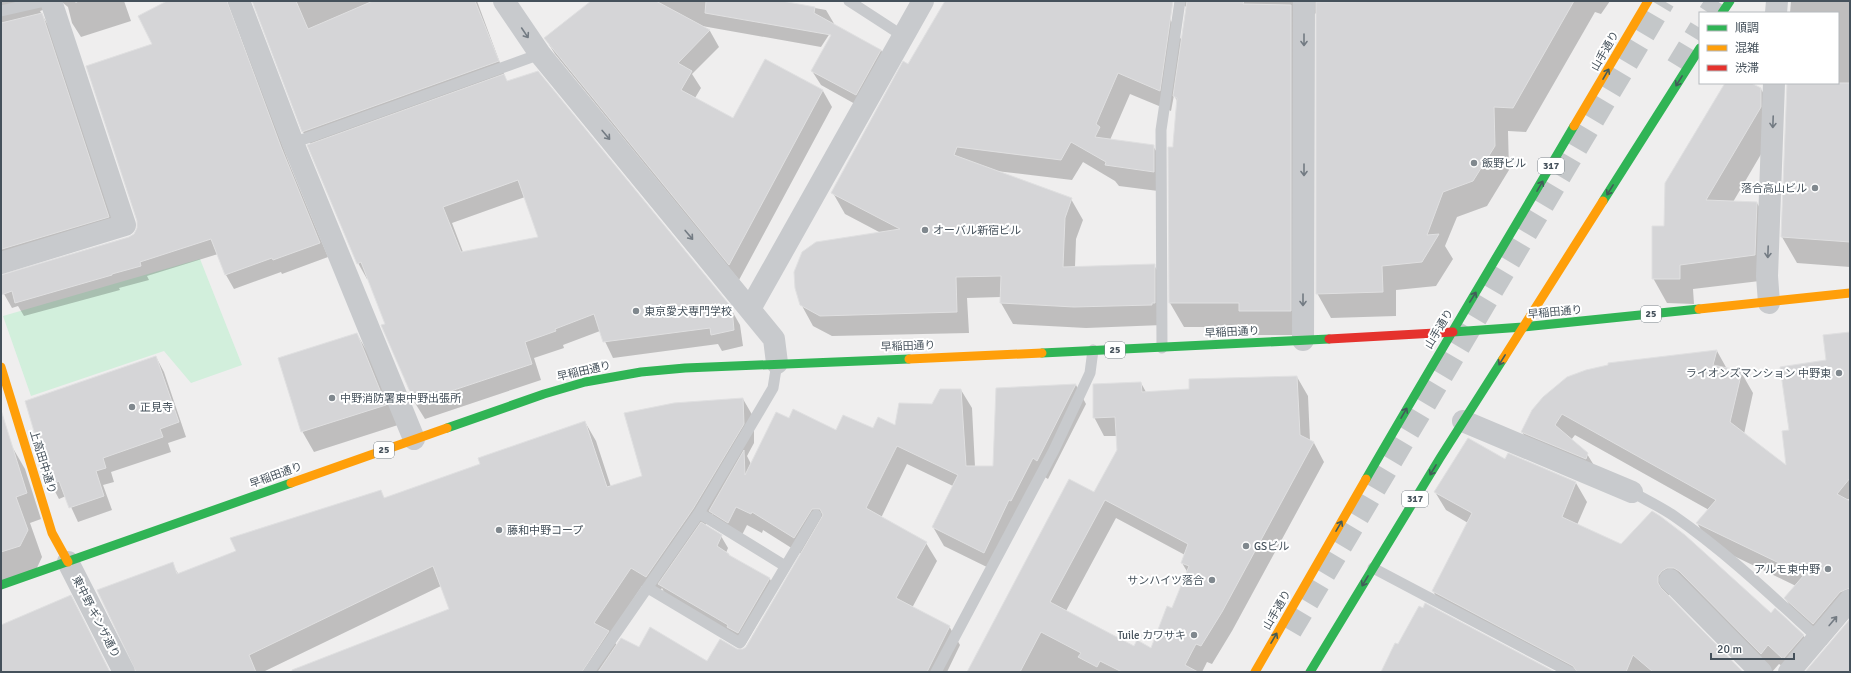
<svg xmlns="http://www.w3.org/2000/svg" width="1851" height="673" font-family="Signika,'Noto Sans JP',sans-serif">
<rect width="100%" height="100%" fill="#efeeee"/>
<path fill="#d2efdc" d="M200,259L242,365L191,383L164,351L31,396L3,316Z"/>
<path fill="#0003" fill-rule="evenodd" d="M1,1H77L75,3L80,1H124L131,21L81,37L72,23L68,7L63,3L40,11L48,25L117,231L1,268Z
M169,1H229L289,163L328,257L282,274L281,272L234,289L226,275L218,254L147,276L149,280L119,288L120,290L24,316L18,306L12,308L4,294L1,276L129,238L135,234L138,228L154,45Z
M253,1H477L507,82L731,309L740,325L743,346L722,351L718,344L613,358L600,331L563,345L564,348L534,358L541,380L425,419L415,403L382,326L386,324L369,279H367L358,263L311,145L303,132ZM525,197L539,238L463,252L452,223Z
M588,1H776L826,10L836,27L881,50L889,65L864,109L821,85L812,71L836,28L834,27L821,47L702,26L710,31L719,47L692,74L701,88L695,98L733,120L765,61L823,91L832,107L739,280L555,54L545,38L590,3Z
M960,1H1138L1170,19L1182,41L1193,12L1178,1H1610L1601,14L1595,12L1526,132L1508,131L1509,170L1487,206L1457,217L1445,246L1453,259L1436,286L1396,290V316L1331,318L1317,293V13L1311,15L1304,335H1254L1249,327H1184L1170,303L1174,148L1178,103L1174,95L1171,111L1130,94L1110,140L1153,146L1166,167V192L1119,186L1115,181L1083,162L1072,180L996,171L1071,199L1083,220L1076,239L1075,267L1154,265L1166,286L1163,325L1086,328L1013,324L1001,303V297L967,298L969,333L832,336L813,326L801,304L881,233L845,214L833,193L909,65Z
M1791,1H1850V267L1797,263L1782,237L1788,83H1838V13H1790Z
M1726,83H1749L1761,89L1775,114L1774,132L1733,202L1757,203L1771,228L1768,280L1693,289L1694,304L1667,303L1653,278L1664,227Z
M1850,333V499H1844L1850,502V616L1826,645L1798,619L1785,598L1796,586L1709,544L1697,523L1709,510L1575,435L1571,440L1587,454L1600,475L1535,453L1522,432L1533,411L1717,351L1727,369L1741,372L1753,393L1744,434L1788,468L1790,431L1827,361Z
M357,334L369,355L398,425L314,452L302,431Z
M156,357L164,372L186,437L168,443L171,452L111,472L114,482L103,485L112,510L78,522L66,496L59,499L51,484Z
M1297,377L1308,396L1310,441L1314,443L1324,462L1232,631L1212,664L1207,662L1202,672H968L1095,494L1118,450L1117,436H1104L1094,417L1141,383L1146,392L1190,390ZM1116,518L1185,555L1182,563L1188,573L1173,609L1152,649L1134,647L1066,611Z
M1076,385L1086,404L1048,479L1043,476L995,571L944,546L933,527L953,486L907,464L881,518L926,543L937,561L912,608L949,626L960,645L947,672H291L450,610L441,586L263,672H137L172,564L179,575L380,491L385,499L482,464L585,422L596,441L611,487L643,476L743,399L754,418V443L747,456L751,464L790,419L837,431L896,427L961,390L972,408L975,467H994L997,389ZM712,514L721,530L739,541L747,525L762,533L763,530L801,554L744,650H736L707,662L639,648L617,646L610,634L642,586L657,595L662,588L666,596L745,645L776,591L770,579L730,557L726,553L728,548L721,536L705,526Z
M10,443L25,469L41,519L30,523L42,557L35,572L1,583V446Z
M1508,455L1576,483L1587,502L1577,525L1621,546L1652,512L1771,614L1803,635L1814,654L1792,672L1779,664L1772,672L1691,590H1672L1668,596L1742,672H1561L1444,610L1433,591L1468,523L1446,510L1435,492L1506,460Z"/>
<path fill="#d5d5d7" stroke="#e0e0e1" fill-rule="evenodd" d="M167,1H227L281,147L320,243L273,260L272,258L225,275L211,239L140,262L141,266L112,274V275L15,303L12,291L1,295V275L129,237L134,234L137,228V221L86,66L152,44L138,16Z
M252,1H296L308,29L373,1H475L499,61L302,132Z
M591,1H656L710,30L678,63L692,71L681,90L733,118L765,59L823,90L729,265L544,38Z
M706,1H782L815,7L814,13L881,50L856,95L811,71L831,35L705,13Z
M945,1H1173L1160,91L1118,73L1096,124L1100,127L1095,137L1154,145V172L1105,165L1106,162L1071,142L1061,160L957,147L954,155L1072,198L1065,218L1063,267L1155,264V303H1152V305L1074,307L1000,303L1001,276L956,277L957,312L820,316L800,305L795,288L794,272L802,252L816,242L900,229L831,193L903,61L908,64Z
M1187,1H1244L1243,4L1291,5V311H1239V303H1169L1168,147H1173V144L1177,98L1173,96Z
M1442,1H1574L1513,108L1494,107L1495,146L1473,181L1443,192L1427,235L1439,234L1422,262L1382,266L1383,292L1316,294V2Z
M42,13L109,217L2,249L1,23Z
M538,71L732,308L734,330L711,335L710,328L603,342L594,314L555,329L556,331L525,342L532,364L415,403L381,325L385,324L361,262L357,264L307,145L504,74L507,81ZM518,180L538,237L461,252L443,207Z
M1725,83H1751L1761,88V107L1706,200L1757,202L1755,255L1680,265V279H1652V226H1664L1665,183Z
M1787,83H1850V242L1781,237Z
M1850,332V478L1837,494L1850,501V588L1840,592L1813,624L1784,598L1804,575L1696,523L1716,500L1562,414L1555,425L1588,453L1586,459L1521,432L1532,410L1543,397L1567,377L1586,370L1608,365V363L1717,350L1713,365L1742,371L1730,422L1786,465L1782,431L1789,430L1780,367L1826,360L1823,335Z
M357,333L386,405L301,432L278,358Z
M156,356L179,422L160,429L163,437L103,458L106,468L96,471L104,496L69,508L59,481L50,485L25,401Z
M1297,376L1300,435L1314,442L1222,612L1201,646L1196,644L1185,665L1198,672H1122L1100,661L1097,667L1078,657L1081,653L1041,632L1020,672H967L1069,479L1094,492L1117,450L1115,417L1093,418V384L1141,382L1142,392L1189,389V379ZM1105,500L1188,544L1181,563L1189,566L1172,608L1167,606L1151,648L1137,640L1134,646L1050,602Z
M1076,384L1037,461L1033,458L1011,501L1009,500L984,553L932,527L958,475L897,446L866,508L927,542L896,598L950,626L927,672H598L621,638L639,647L650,627L707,661L720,639L737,649H743L746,647L823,515L820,509H812L794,538L752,512L751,514L736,507L728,523L709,511L744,450L745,475L776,412L789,418L793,409L836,430L843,415L873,428L878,417L895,425L899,403L932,404L940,389H961L966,466H993L996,388Z
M743,398L744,424L693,509L646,577L631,568L594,623L609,631L582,672H292V670L449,609L433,566L249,655L256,672H136L97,590L173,562L177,574L236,551L230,538L381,490L384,498L480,464L478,458L585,421L607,487L642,476L624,413L674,403Z
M1,410L27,493L16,497L28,530L20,546L1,552Z
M1468,438L1505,459L1508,453L1576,482L1562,517L1621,544L1652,511L1660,516L1685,535L1771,613L1775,608L1804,635L1783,659L1768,645L1761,654L1679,571L1674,568H1667L1662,571L1658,576V583L1661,588L1743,672H1653L1633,655L1626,672H1577L1573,666L1432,591L1472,513L1434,492Z
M701,522L722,535L717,546L729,554V555L770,578L738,633L727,627L728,625L658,584Z
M71,595L110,672H1V625Z
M1425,603L1555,672H1381L1395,643L1398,644L1419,606L1423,608Z
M1850,619V672H1805Z"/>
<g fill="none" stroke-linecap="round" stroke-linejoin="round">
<path stroke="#c4c7c9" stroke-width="22" stroke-dasharray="22 11" stroke-linecap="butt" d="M1709,13L1717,1
M1677,66L1700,28
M1291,631L1664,1"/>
<path stroke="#c8cacd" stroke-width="11" d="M849,1L903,36
M1,11L45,1
M293,143L540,54
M1162,348L1161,130L1180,1
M1632,492C1646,500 1661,507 1674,516C1726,552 1772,596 1818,638
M699,513L785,566
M1373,568L1570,672
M648,588L740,643L816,515
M589,672L699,513L773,388L777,363
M936,672L1054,450L1090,373L1093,350"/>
<path stroke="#c8cacd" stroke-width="22" d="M239,1L293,143L414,439
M504,1L540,54L774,339L777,363
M1776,13L1777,1
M1,263L125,225L51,1
M1769,303L1767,276L1774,83
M750,309L923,1
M1303,340L1304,1
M1463,421L1632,492
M68,562L124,672
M1670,580L1761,672
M1789,672L1850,600"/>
<path stroke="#30b455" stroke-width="9" d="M1722,13L1730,1
M1603,201L1700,48
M1453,332L1523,327L1699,309
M1042,353L1329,339
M447,428L544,394L585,382L641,372L685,368L909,359
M1366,479C1434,361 1505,244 1574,126
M1,585L291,483
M1310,672L1440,458L1503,359"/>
<path stroke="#ff9f0a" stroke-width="9" d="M1574,126L1648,1
M1699,309L1850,293
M909,359L1042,353
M1503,359L1603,201
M1,367L52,533L68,562
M291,483L447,428
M1255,672L1366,479"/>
<path stroke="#e5322d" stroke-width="9" d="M1329,339L1453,332"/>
</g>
<defs><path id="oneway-shaft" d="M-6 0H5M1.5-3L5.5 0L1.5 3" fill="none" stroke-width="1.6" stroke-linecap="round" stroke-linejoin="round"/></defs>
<g stroke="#737b83">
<use href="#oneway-shaft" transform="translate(525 33) rotate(56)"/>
<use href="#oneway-shaft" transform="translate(1304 40) rotate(90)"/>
<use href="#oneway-shaft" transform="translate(1773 122) rotate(92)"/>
<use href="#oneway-shaft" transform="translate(606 135) rotate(50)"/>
<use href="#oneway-shaft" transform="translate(1304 170) rotate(90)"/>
<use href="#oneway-shaft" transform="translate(689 235) rotate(50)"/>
<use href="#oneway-shaft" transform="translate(1768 252) rotate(92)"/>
<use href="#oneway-shaft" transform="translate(1303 300) rotate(90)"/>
<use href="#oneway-shaft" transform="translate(1833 621) rotate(-50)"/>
</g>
<g stroke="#435b5a">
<use href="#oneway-shaft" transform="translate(1606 74) rotate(-60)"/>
<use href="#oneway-shaft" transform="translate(1679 81) rotate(122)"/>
<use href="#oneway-shaft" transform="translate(1540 186) rotate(-60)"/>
<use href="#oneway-shaft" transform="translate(1610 190) rotate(122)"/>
<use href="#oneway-shaft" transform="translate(1473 297) rotate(-58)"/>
<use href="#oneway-shaft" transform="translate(1502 360) rotate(122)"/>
<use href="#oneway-shaft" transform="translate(1404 413) rotate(-60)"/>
<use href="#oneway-shaft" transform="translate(1433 470) rotate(121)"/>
<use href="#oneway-shaft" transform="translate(1339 526) rotate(-60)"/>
<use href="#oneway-shaft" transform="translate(1365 581) rotate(121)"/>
<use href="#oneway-shaft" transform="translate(1274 638) rotate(-60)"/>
</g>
<g fill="#80888e" stroke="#fff" stroke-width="1.5">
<circle cx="1474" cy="163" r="4"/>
<circle cx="1815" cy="188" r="4"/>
<circle cx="925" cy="230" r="4"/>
<circle cx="636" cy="311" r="4"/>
<circle cx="1839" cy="373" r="4"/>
<circle cx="332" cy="398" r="4"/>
<circle cx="132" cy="407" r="4"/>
<circle cx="499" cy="530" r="4"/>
<circle cx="1246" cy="546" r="4"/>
<circle cx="1828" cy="569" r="4"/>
<circle cx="1212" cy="580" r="4"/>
<circle cx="1194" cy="635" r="4"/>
</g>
<g text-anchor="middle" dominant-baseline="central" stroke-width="4" stroke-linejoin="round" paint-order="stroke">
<g fill="#fff" stroke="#7d858c" stroke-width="1">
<rect x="1538" y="158" width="26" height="16" rx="3"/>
<rect x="1641" y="306" width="20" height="16" rx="3"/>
<rect x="1105" y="342" width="20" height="16" rx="3"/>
<rect x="374" y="442" width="20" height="16" rx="3"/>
<rect x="1402" y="491" width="26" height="16" rx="3"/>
</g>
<g font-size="10" font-weight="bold" fill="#45515b">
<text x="1551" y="166">317</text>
<text x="1651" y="314">25</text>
<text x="1115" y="350">25</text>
<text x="384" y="450">25</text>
<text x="1415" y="499">317</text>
</g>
<g font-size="11" fill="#45515b" stroke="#fff">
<text transform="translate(1605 51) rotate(-60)">山手通り</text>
<text transform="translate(1555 312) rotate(-5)">早稲田通り</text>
<text transform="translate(1439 329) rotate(-59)">山手通り</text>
<text transform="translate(1232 332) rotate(-3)">早稲田通り</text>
<text transform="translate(908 346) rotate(-2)">早稲田通り</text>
<text transform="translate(584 371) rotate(-13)">早稲田通り</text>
<text transform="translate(43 462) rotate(73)">上高田中通り</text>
<text transform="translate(276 475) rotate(-20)">早稲田通り</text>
<text transform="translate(1277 610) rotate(-60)">山手通り</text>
<text transform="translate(96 617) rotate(63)">東中野 ギンザ通り</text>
</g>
<g font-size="11" fill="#45515b" stroke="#fff" text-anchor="start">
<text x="1482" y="163">飯野ビル</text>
<text x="1807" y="188" text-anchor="end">落合高山ビル</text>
<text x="933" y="230">オーバル新宿ビル</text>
<text x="644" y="311">東京愛犬専門学校</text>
<text x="1831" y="373" text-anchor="end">ライオンズマンション 中野東</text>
<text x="340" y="398">中野消防署東中野出張所</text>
<text x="140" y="407">正見寺</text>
<text x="507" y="530">藤和中野コープ</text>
<text x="1254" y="546">GSビル</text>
<text x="1820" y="569" text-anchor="end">アルモ東中野</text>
<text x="1204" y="580" text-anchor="end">サンハイツ落合</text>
<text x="1186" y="635" text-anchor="end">Tuile カワサキ</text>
</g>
</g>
<rect width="1851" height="673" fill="none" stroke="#45515b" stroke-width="4"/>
<rect x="1699" y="12" width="140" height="72" fill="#ffffff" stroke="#b5b9bd"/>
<rect x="1707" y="25" width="20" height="6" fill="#30b455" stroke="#b5b9bd"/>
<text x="1735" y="32" font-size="12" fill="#45515b">順調</text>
<rect x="1707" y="45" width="20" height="6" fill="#ff9f0a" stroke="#b5b9bd"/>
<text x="1735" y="52" font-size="12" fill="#45515b">混雑</text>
<rect x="1707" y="65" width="20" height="6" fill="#e5322d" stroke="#b5b9bd"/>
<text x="1735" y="72" font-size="12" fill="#45515b">渋滞</text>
<path d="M1711 653v6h83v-6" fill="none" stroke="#45515b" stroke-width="2"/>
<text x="1717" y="653" font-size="12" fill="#45515b" stroke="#ffffff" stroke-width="3" paint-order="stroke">20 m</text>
</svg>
